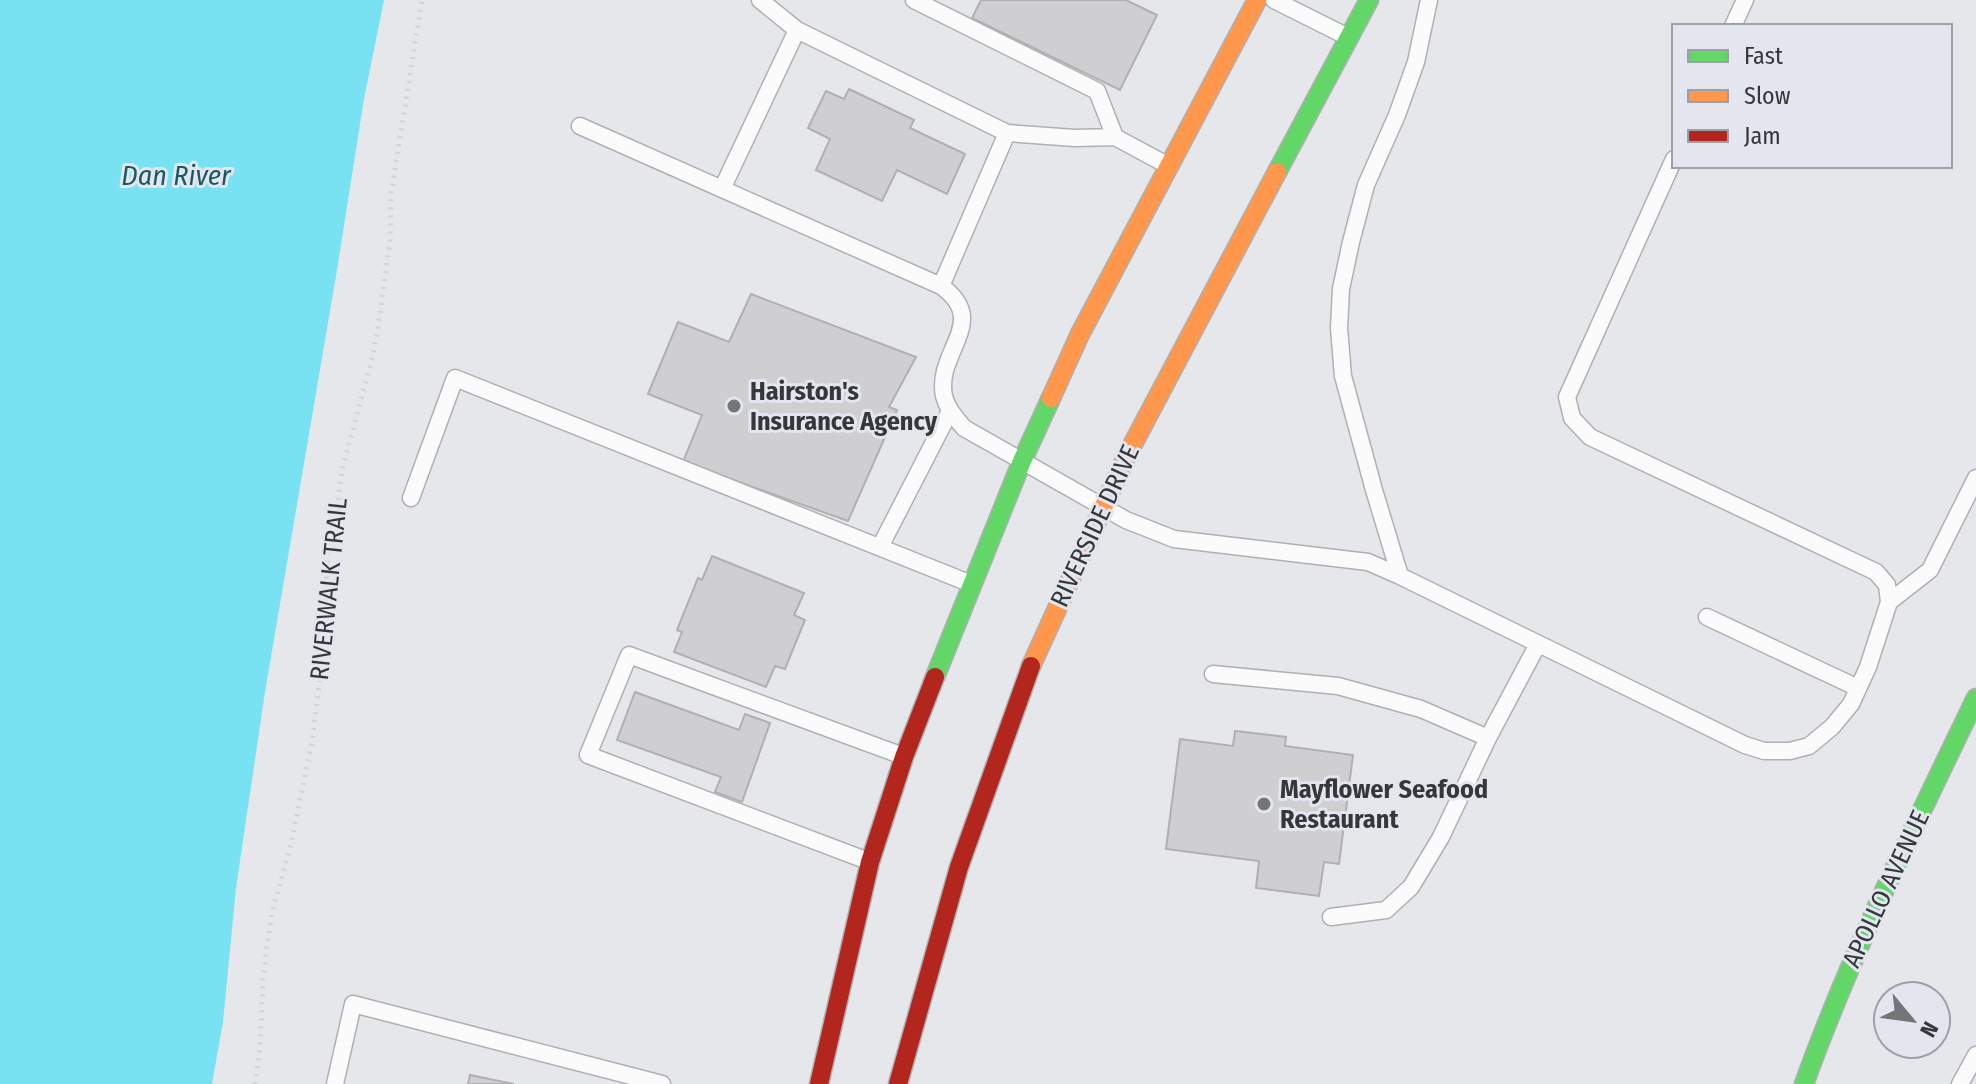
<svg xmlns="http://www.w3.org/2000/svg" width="1976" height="1084" font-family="'Fira Sans Condensed',sans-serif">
<rect width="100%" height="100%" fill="#e6e7eb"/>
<path fill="#78e2f3" d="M0,0H384L364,99L337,270L265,692L236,888L223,1022L212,1084H0Z"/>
<path fill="#cfced1" stroke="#b0afb2" stroke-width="2" d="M981,0H1126L1157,15L1120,90L972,18Z
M849,89L914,120L910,128L965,154L947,194L897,170L882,201L816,170L830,139L808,128L826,91L844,99Z
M751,294L916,357L889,407L897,410L848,521L683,462L702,415L648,394L678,322L729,342Z
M712,556L804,593L794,615L805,620L785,669L775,666L766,687L674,652L682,632L677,630L698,578L702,580Z
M635,692L739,730L745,714L770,723L742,802L715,792L721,777L617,740Z
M1235,731L1286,737L1285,746L1353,755L1339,864L1324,862L1319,896L1256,888L1259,861L1166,849L1180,739L1233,746Z
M470,1075L514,1084H468Z"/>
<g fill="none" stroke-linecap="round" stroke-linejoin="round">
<defs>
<path id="lane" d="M760,0L797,30L1007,133L1075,138L1115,137L1167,165
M914,0L1097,91L1115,137
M1274,0L1348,37
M1733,26L1745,0
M580,126L941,286C991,322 935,351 944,396C947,409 956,418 964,428L1126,520L1174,539L1368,562L1400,576L1745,745L1764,751H1790L1809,746L1832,727L1851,704L1868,667L1889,602L1887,585L1876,572L1590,437L1572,418L1567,397L1674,159
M722,189L797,30
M941,286L1007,133
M411,498L455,378L969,583
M880,547L950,411
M1400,576L1374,490L1343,376L1339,328L1341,289L1351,242L1366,185L1397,115L1416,62L1429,0
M1889,602L1930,570L1976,478
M1707,617L1858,688
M1213,674L1338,686L1421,709L1488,738
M868,861L588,755L629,655L903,756
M1331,917L1386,910L1411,887L1441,837L1488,738L1538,644
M335,1084L353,1004L662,1084
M1960,1084L1976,1055"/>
<path id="fast" d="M1277,172L1369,0
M935,677L1022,461L1051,398
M1804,1084C1852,951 1915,825 1976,698"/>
<path id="slow" d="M1051,398L1080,334L1257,0
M1031,666L1127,455L1277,172"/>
<path id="jam" d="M819,1084L870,862L904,757L935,677
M898,1084L959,867L1031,666"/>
</defs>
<use href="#lane" stroke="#afb0b3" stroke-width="19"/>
<use href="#fast" stroke="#afb0b3" stroke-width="21"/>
<use href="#slow" stroke="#afb0b3" stroke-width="21"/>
<use href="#jam" stroke="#afb0b3" stroke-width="21"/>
<path stroke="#d3d3d5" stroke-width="5" stroke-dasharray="2 6" stroke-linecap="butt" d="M255,1084L260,1049L263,980L267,946L272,913L291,844L312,742L327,622L326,589L328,549L337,509L342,470L371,363L377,334L390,241L391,194L422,0"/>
<use href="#lane" stroke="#fbfbfc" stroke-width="16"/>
<use href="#fast" stroke="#63d668" stroke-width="18"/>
<use href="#slow" stroke="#ff974d" stroke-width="18"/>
<use href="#jam" stroke="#b3261e" stroke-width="18"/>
</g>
<g fill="#737577" stroke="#e3e6ee" stroke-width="3">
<circle cx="734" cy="406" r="8"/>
<circle cx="1264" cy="804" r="8"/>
</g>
<g text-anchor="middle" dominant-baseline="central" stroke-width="6" stroke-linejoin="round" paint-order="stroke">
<g font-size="26" font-weight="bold" fill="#353739" stroke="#e3e6ee" text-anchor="start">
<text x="750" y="391">Hairston's<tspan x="750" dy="30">Insurance Agency</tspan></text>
<text x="1280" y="789">Mayflower Seafood<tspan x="1280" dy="30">Restaurant</tspan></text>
</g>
<g font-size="26" fill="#353739" stroke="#e3e6ee">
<text transform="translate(1095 526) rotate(-65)">RIVERSIDE DRIVE</text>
<text transform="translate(329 589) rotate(-84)">RIVERWALK TRAIL</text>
<text transform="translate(1886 889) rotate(-65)">APOLLO AVENUE</text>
</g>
<g font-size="28" font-style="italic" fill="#1b5962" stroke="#e3e6ee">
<text x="176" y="175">Dan River</text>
</g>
</g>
<rect x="1672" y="24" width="280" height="144" fill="#e3e6ee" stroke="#9da0a6" stroke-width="2"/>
<rect x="1688" y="50" width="40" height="12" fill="#63d668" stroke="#9da0a6" stroke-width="2"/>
<text x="1744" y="64" font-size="24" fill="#353739">Fast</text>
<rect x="1688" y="90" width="40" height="12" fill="#ff974d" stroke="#9da0a6" stroke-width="2"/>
<text x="1744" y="104" font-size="24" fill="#353739">Slow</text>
<rect x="1688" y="130" width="40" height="12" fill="#b3261e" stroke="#9da0a6" stroke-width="2"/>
<text x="1744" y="144" font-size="24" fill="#353739">Jam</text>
<g transform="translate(1912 1020) rotate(119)"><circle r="38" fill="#e3e6ee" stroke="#9da0a6" stroke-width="2"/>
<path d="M0-6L14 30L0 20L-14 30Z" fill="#737577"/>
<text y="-12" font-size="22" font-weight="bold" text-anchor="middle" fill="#353739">N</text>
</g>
</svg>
